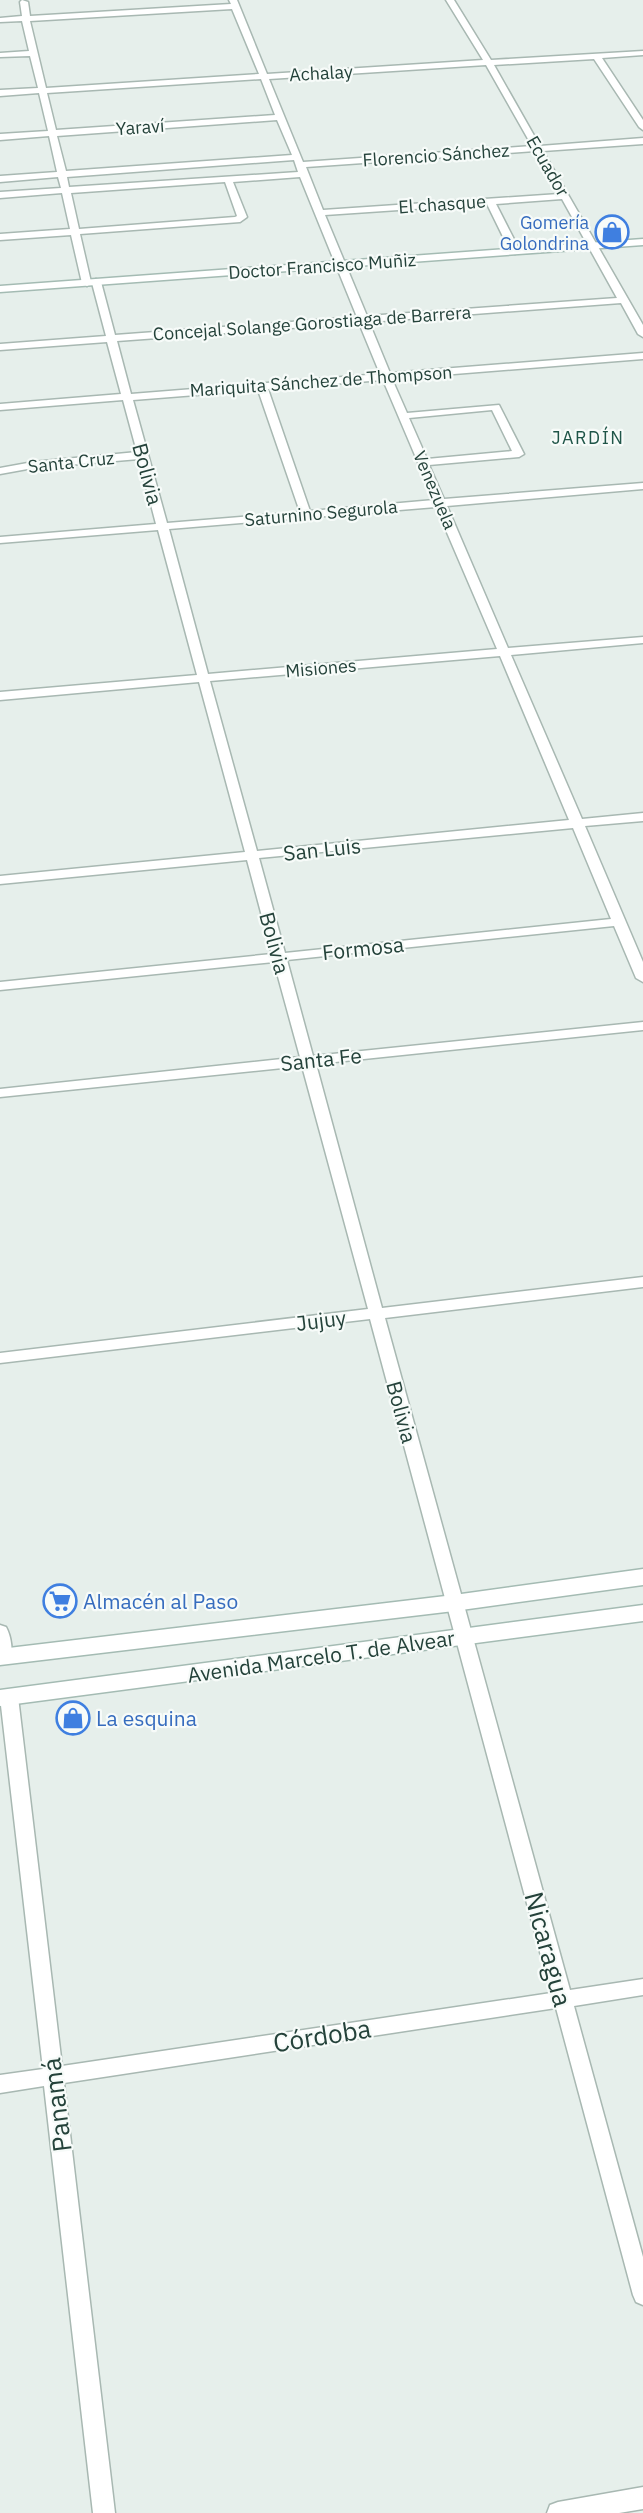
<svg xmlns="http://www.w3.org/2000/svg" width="643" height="2513" font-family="'IBM Plex Sans',sans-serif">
<rect width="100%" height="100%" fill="#e6efeb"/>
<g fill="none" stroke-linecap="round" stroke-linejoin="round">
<defs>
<path id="minor" d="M22,0L28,2L30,16L231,4L229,0H237L267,74L483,60L446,0H454L491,60L643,51V55L602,58L643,120V130L639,127L594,59L494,65L540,146L643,138V144L543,151L643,325V337L638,334L621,303L369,322L390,373L643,353V359L392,379L407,413L499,405L524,454L519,457L429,465L444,499L643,483V489L447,506L508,648L643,637V643L511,655L582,819L643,813V821L585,826L643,962V982L636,978L614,926L287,960L313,1056L643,1022V1030L316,1064L382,1308L643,1277V1287L385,1318L570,1990L643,1979V1995L574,2006L643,2257V2305L636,2302L633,2295L556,2008L64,2083L115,2513H93L44,2086L0,2093V2075L43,2069L0,1697L3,1692L9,1690L15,1692L18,1697L62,2066L551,1993L370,1319L0,1363V1353L368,1309L302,1066L0,1097V1089L300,1057L274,962L0,990V982L272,954L247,860L0,884V876L245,852L199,682L0,700V692L197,675L158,530L0,543V537L156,524L139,459L33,468L0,474V468L33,462L137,452L123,400L0,410V404L121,394L107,342L0,350V344L106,336L92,283L87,286L82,283L71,235L0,240V234L70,229L62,193L0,198V192L61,188L58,177L0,182V176L57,172L49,136L0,140V134L48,131L39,93L0,96V90L38,88L30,56L0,57V53L29,51L22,21L0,22V18L22,16L20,2ZM232,9L259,74L46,88L30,21ZM486,65L532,146L303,162L269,79ZM261,79L275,115L56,130L47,93ZM277,120L292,155L66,171L57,136ZM535,151L559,194L323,210L306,167ZM294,160L298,172L69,187L67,177ZM300,177L357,317L115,335L101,282L96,279L91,282L80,234L240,222L247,217L233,182ZM225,182L237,216L235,217L79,229L71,193ZM562,199L617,298L367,316L325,215L487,204L510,251L515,254L520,251L496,204ZM359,323L380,374L131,394L117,341ZM383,380L434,500L310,511L268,389ZM258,390L300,512L167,523L133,400ZM492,410L512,451L427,459L409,418ZM436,507L497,649L208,674L169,529ZM500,656L569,820L257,851L210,681ZM573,828L611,919L285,953L259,858Z
M0,1625L6,1627C11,1636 14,1653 9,1662L0,1663Z
M643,2487V2509L619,2513H547L550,2505L558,2502Z"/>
<path id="secondary" d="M643,239V245L0,292V286Z
M643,1569V1585L454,1611L0,1665V1649L454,1595Z
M643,1605V1621L0,1706V1690Z"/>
</defs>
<use href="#minor" stroke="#a8b8b2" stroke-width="3"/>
<use href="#secondary" stroke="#a4bbb3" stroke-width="3"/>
<use href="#minor" fill="#fff" fill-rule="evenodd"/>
<use href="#secondary" fill="#fff" fill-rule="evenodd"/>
</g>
<defs>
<symbol id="shop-ring" viewBox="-11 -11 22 22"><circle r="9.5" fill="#f7fbf9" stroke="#3f7fe0" stroke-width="1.5"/><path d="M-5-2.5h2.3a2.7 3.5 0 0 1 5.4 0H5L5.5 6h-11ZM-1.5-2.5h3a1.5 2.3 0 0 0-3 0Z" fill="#3f7fe0"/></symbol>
<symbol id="supermarket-ring" viewBox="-11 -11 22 22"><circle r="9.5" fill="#f7fbf9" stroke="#3f7fe0" stroke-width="1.5"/><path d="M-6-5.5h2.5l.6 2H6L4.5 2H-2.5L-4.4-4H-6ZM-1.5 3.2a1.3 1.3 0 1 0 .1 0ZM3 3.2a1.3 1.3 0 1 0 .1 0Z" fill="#3f7fe0"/></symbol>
</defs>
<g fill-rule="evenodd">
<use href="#shop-ring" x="593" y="213" width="38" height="38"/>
<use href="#supermarket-ring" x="41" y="1582" width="38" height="38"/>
<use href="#shop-ring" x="54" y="1699" width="38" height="38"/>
</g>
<g text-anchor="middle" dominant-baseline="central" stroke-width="4.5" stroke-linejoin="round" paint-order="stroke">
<g font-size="18" fill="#24423a" stroke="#f7fbf9">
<text transform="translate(321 73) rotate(-3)">Achalay</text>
<text transform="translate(140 127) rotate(-4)">Yaraví</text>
<text transform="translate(436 155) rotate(-4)">Florencio Sánchez</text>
<text transform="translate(548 166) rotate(60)">Ecuador</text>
<text transform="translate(442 204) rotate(-4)">El chasque</text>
<text transform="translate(322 266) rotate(-4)">Doctor Francisco Muñiz</text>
<text transform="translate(312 323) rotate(-4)">Concejal Solange Gorostiaga de Barrera</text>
<text transform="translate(321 381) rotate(-4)">Mariquita Sánchez de Thompson</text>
<text transform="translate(71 462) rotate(-6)">Santa Cruz</text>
<text transform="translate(435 490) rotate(67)">Venezuela</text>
<text transform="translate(321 513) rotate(-5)">Saturnino Segurola</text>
<text transform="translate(321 668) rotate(-5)">Misiones</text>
</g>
<g font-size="18" fill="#366cbe" stroke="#f7fbf9" text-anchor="end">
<text x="589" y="222">Gomería<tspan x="589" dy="21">Golondrina</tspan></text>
</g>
<g font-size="18" letter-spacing="1.5" fill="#1f5548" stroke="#f7fbf9">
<text x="588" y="437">JARDÍN</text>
</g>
<g font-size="21" fill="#24423a" stroke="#f7fbf9">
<text transform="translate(148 474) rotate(75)">Bolivia</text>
<text transform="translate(322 849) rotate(-6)">San Luis</text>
<text transform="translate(275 943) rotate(75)">Bolivia</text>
<text transform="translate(363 948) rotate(-6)">Formosa</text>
<text transform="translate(321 1059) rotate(-6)">Santa Fe</text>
<text transform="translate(321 1320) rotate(-7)">Jujuy</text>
<text transform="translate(402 1412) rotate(75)">Bolivia</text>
<text transform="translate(321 1656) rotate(-8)">Avenida Marcelo T. de Alvear</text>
</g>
<g font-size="21" fill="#366cbe" stroke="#f7fbf9" text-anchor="start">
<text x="83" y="1601">Almacén al Paso</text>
<text x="96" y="1718">La esquina</text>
</g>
<g font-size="26" fill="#24423a" stroke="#f7fbf9">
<text transform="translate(549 1949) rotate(75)">Nicaragua</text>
<text transform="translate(322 2035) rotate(-9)">Córdoba</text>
<text transform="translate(56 2105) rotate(-97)">Panamá</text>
</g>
</g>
</svg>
